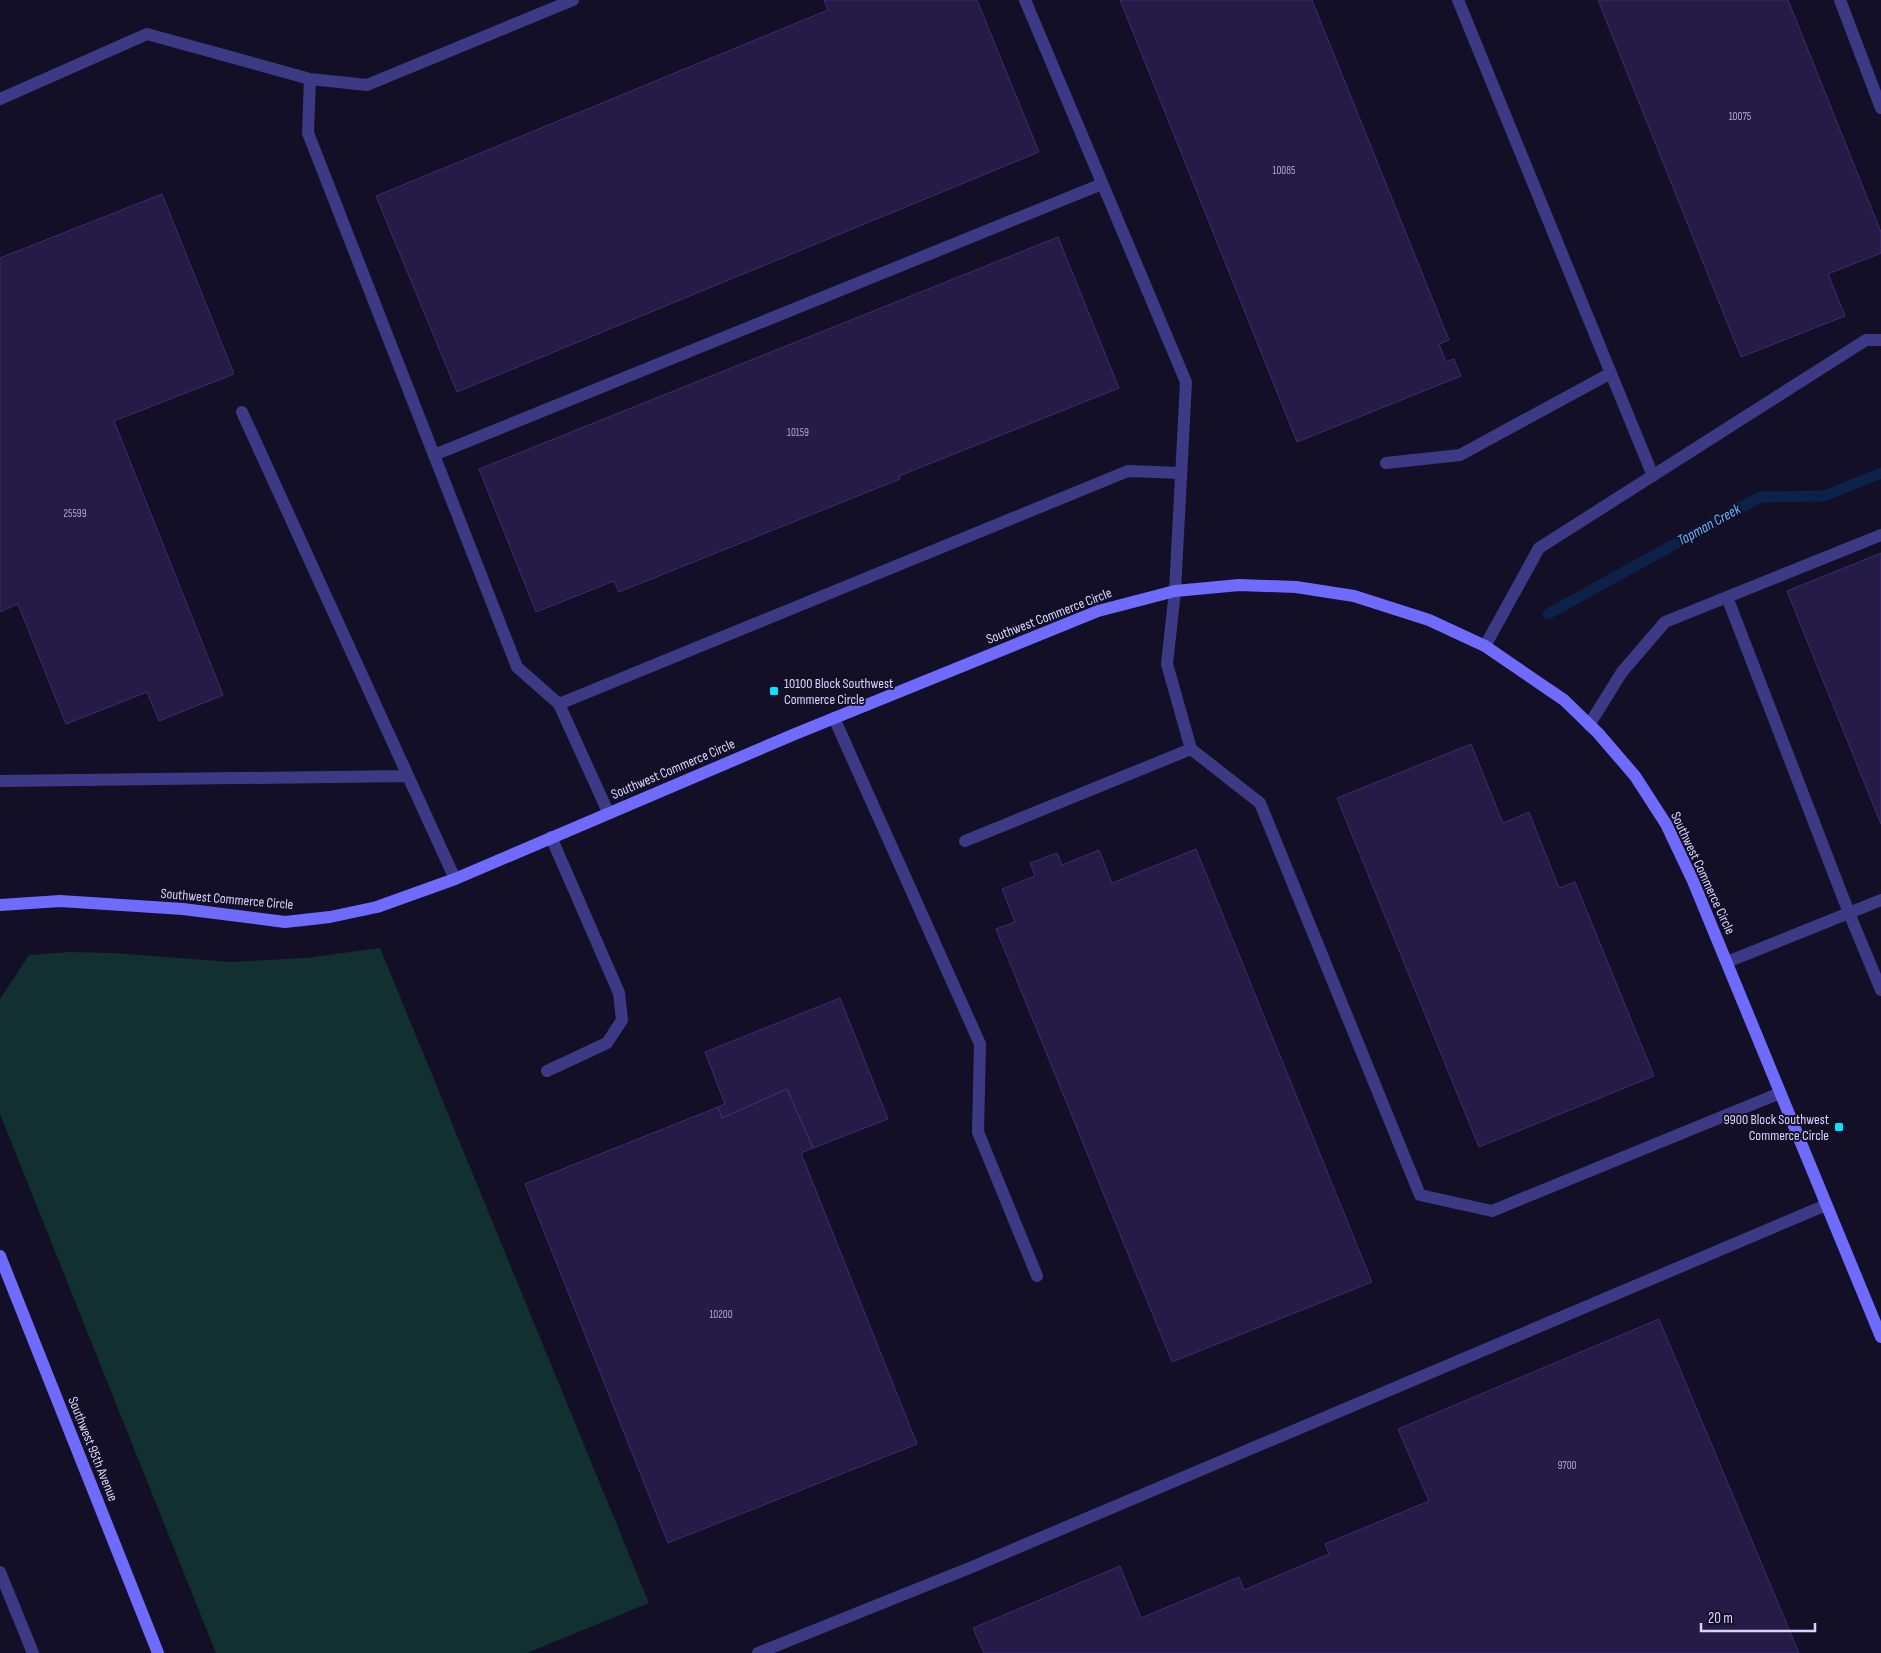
<svg xmlns="http://www.w3.org/2000/svg" width="1881" height="1653" font-family="'Sofia Sans Condensed',sans-serif">
<rect width="100%" height="100%" fill="#130f26"/>
<path fill="#12302f" d="M380,948L649,1603L527,1653H216L0,1114V999L29,955L70,952L114,953L231,962L305,958Z"/>
<g fill="none" stroke-linecap="round" stroke-linejoin="round">
<path stroke="#0c2248" stroke-width="11" d="M1548,614L1760,497L1824,496L1881,473"/>
</g>
<path fill="#241b47" stroke="#3b2d73" d="M824,0H977L1039,152L457,392L376,196L828,10Z
M1120,0H1312L1449,340L1439,344L1446,362L1454,359L1461,376L1297,442Z
M1598,0H1788L1881,232V253L1828,274L1845,316L1741,357Z
M162,194L234,374L114,421L223,695L159,721L147,692L66,724L18,604L0,612V258Z
M1058,237L1119,388L899,476L900,479L619,592L614,581L536,612L479,469Z
M1881,553V824L1787,591Z
M1471,744L1503,823L1529,812L1559,888L1575,882L1654,1076L1479,1147L1337,798Z
M1196,849L1372,1282L1172,1362L996,929L1015,922L1002,889L1035,876L1030,863L1057,853L1062,865L1099,850L1112,883Z
M840,998L888,1119L813,1148L787,1089L722,1118L718,1107L725,1104L705,1052Z
M787,1089L813,1148L801,1153L917,1444L668,1543L525,1184L718,1107L722,1118Z
M1659,1319L1799,1653H984L973,1628L1120,1566L1141,1618L1239,1577L1244,1590L1329,1554L1325,1544L1429,1501L1398,1429Z"/>
<g fill="none" stroke-linecap="round" stroke-linejoin="round">
<path stroke="#3d3a85" stroke-width="12" d="M1025,0L1186,382L1175,591L1167,664L1191,749L1260,803L1420,1195L1492,1211L1780,1093
M1458,0L1653,476
M1840,0L1881,108
M310,79L308,133L517,667L559,704L608,812
M0,99L147,34L310,79L367,85L573,0
M242,412L455,879
M434,455L1102,184
M1386,463L1460,455L1611,373
M1727,597L1849,913L1881,990
M1485,646L1539,548L1866,340H1881
M559,704L1128,471L1181,473
M834,718L980,1044L978,1132L1037,1276
M1589,725L1622,672L1665,622L1881,535
M0,781L408,776
M965,841L1191,749
M1727,962L1881,900
M547,1071L607,1043L622,1020L619,993L551,837
M0,1572L33,1653
M758,1653L972,1567L1826,1205"/>
<path stroke="#6f6bff" stroke-width="12" d="M0,905L60,901L91,903L183,909L285,922L330,917L377,907L455,879L795,734L1098,611L1175,591L1239,585L1296,587L1354,596L1429,620L1485,646L1564,700L1598,733L1635,776L1666,824L1693,881L1881,1337
M0,1256L158,1653"/>
</g>
<g fill="#00e5ff" stroke="#130f26" stroke-width="2">
<rect x="769" y="686" width="10" height="10" rx="2.5"/>
<rect x="1834" y="1122" width="10" height="10" rx="2.5"/>
</g>
<g text-anchor="middle" dominant-baseline="central" stroke-width="4" stroke-linejoin="round" paint-order="stroke">
<g font-size="11" fill="#aca6d1">
<text x="1740" y="116">10075</text>
<text x="1284" y="170">10085</text>
<text x="798" y="432">10159</text>
<text x="75" y="513">25599</text>
<text x="721" y="1314">10200</text>
<text x="1567" y="1465">9700</text>
</g>
<g font-size="14" fill="#d9d4ff" stroke="#130f26">
<text transform="translate(1049 616) rotate(-21)">Southwest Commerce Circle</text>
<text transform="translate(673 769) rotate(-23)">Southwest Commerce Circle</text>
<text transform="translate(1703 873) rotate(65)">Southwest Commerce Circle</text>
<text transform="translate(227 899) rotate(5)">Southwest Commerce Circle</text>
<text transform="translate(93 1449) rotate(68)">Southwest 95th Avenue</text>
</g>
<g font-size="14" fill="#d9d4ff" stroke="#130f26" text-anchor="start">
<text x="784" y="683">10100 Block Southwest<tspan x="784" dy="16">Commerce Circle</tspan></text>
<text x="1829" y="1119" text-anchor="end">9900 Block Southwest<tspan x="1829" dy="16">Commerce Circle</tspan></text>
</g>
<g font-size="15" font-style="italic" fill="#62b6ff" stroke="#130f26">
<text transform="translate(1709 525) rotate(-29)">Tapman Creek</text>
</g>
</g>
<path d="M1701 1623v8h114v-8" fill="none" stroke="#d9d4ff" stroke-width="2.5"/>
<text x="1708" y="1623" font-size="15" fill="#d9d4ff" stroke="#130f26" stroke-width="4" paint-order="stroke">20 m</text>
</svg>
